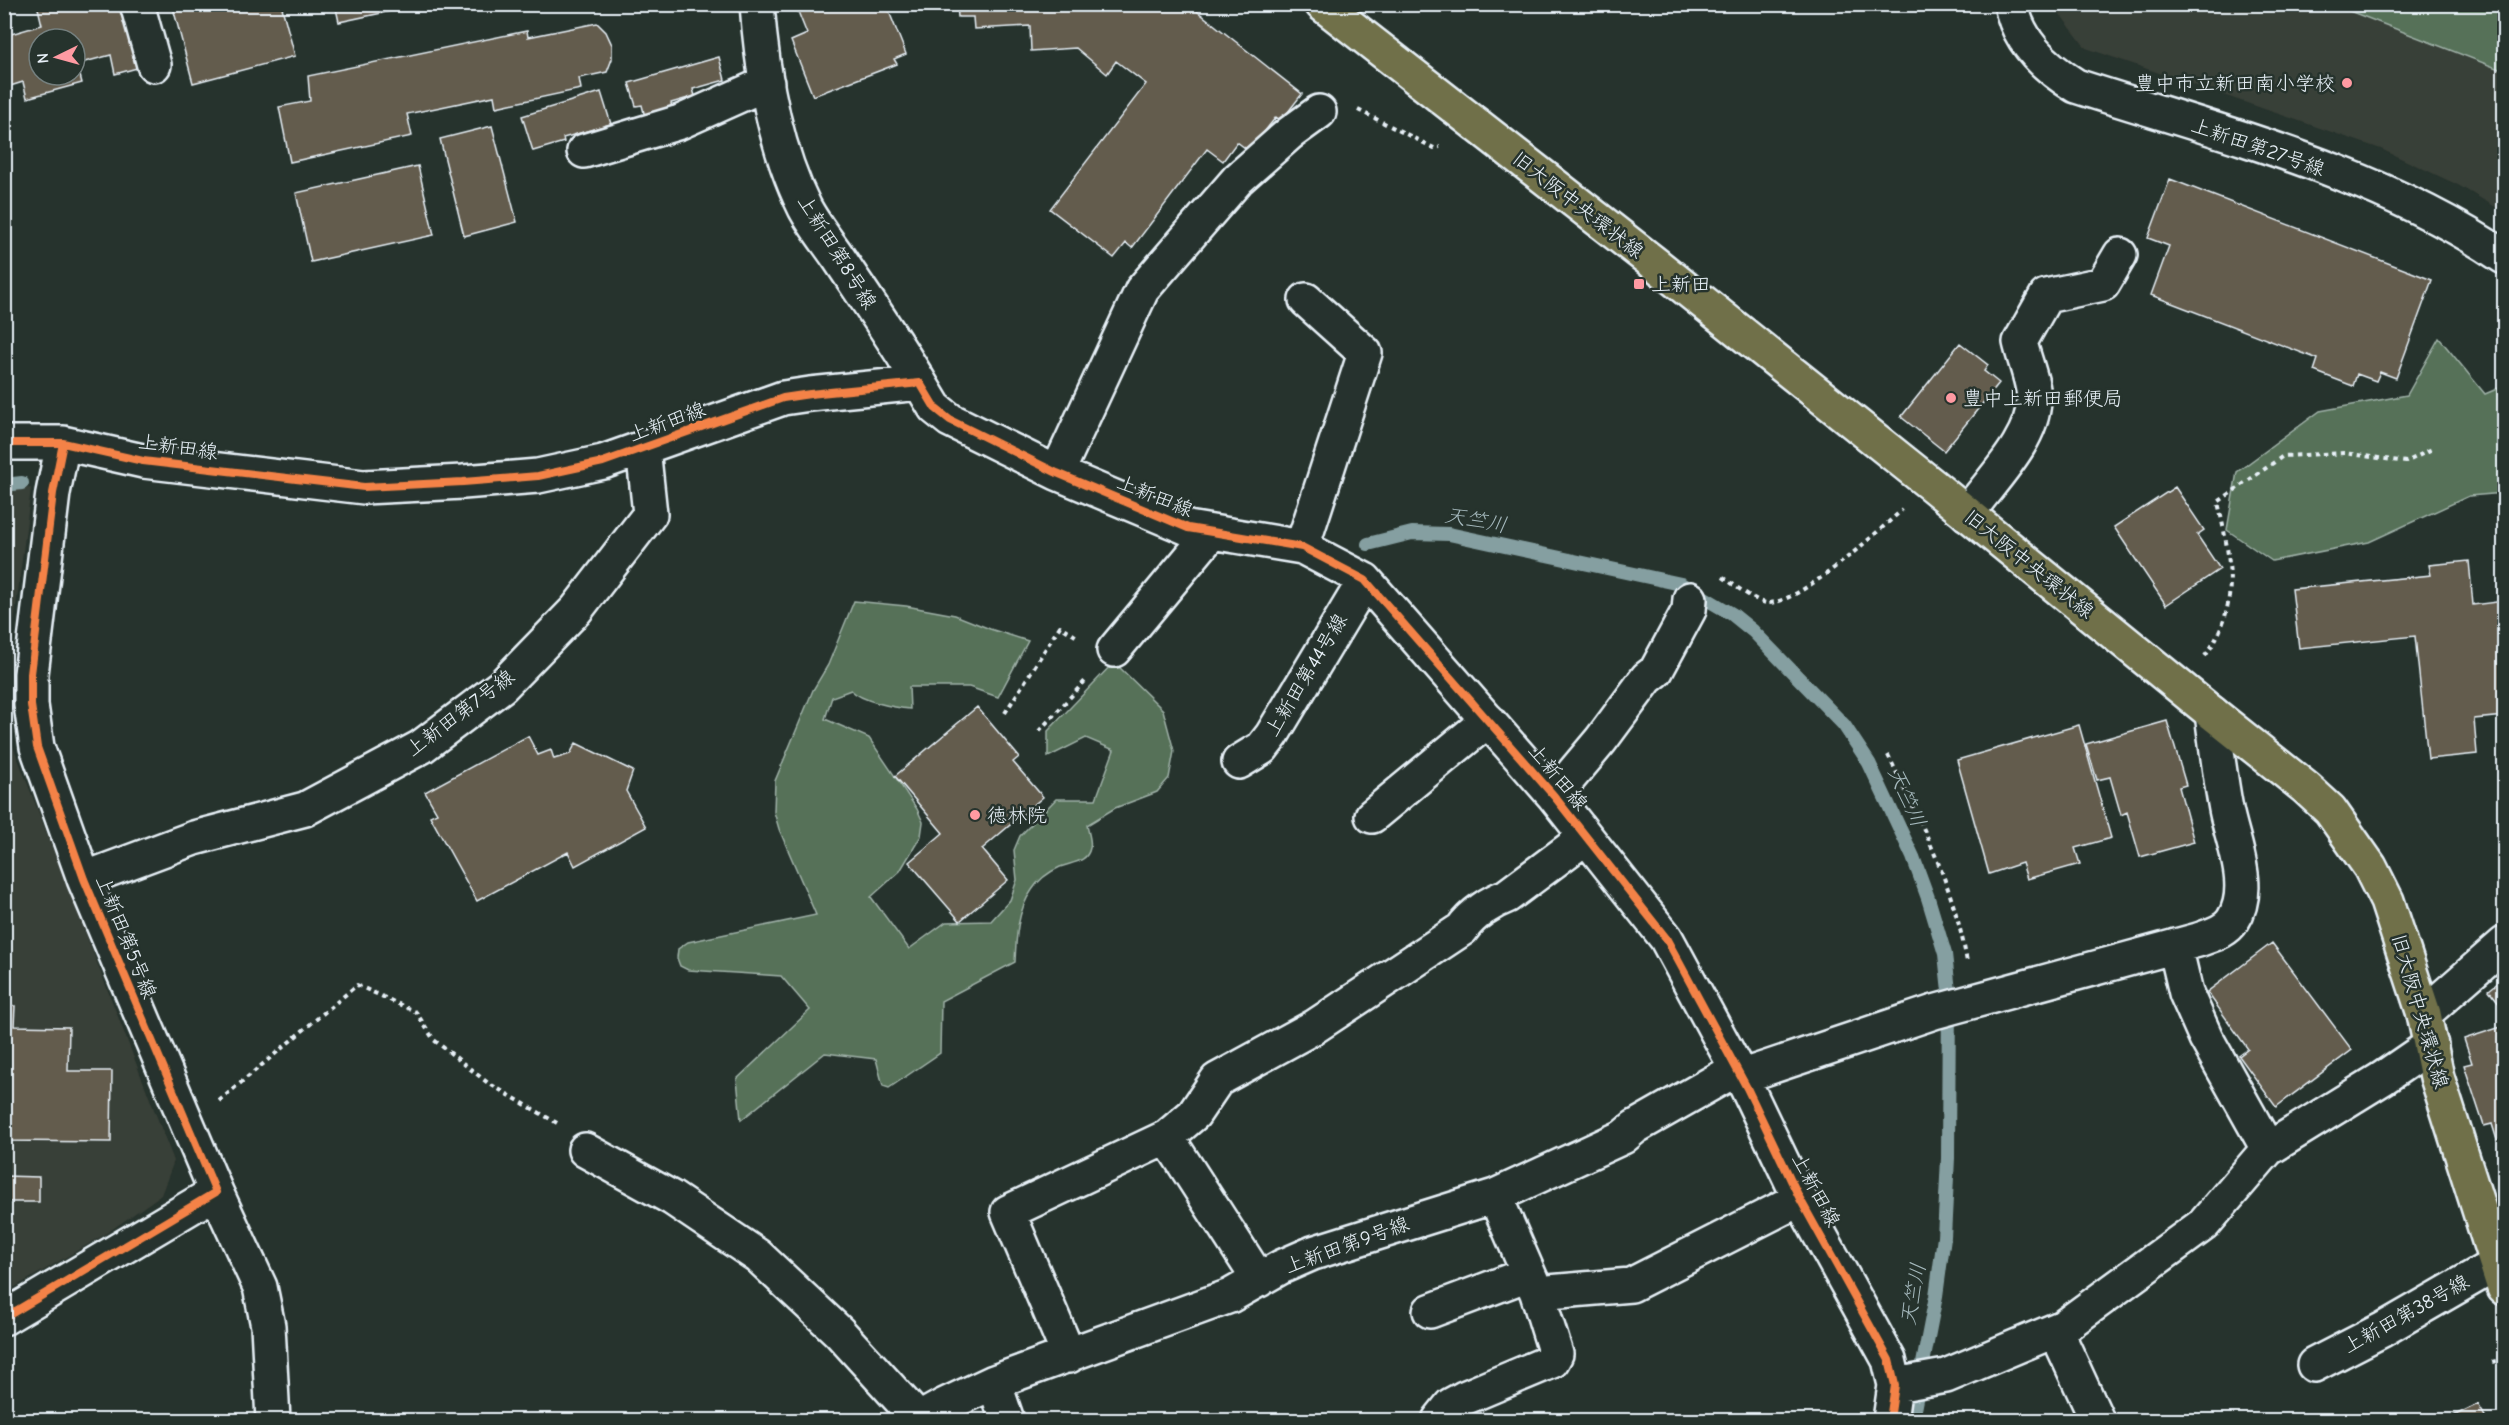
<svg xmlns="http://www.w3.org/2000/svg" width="2509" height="1425" font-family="'Comic Neue','Klee One',sans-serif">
<rect width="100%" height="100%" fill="#26332d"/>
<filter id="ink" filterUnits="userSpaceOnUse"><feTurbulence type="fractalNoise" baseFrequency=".0167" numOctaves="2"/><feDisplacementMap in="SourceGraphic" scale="12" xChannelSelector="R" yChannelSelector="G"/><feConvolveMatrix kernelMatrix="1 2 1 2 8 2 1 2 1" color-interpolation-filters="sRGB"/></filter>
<g filter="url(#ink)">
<path fill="#393f37" d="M2053,5H2504V212L2458,185L2381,149L2086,48Z
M31,488L9,663L5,704L6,724L11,741L174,1161L161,1195L104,1235L5,1293L4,490Z"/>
<path fill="#567158" stroke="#9fb1a8" stroke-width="1.5" d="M2334,5H2504V71Z
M2439,338L2485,394L2504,386V493L2469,496L2369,542L2272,561L2227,530L2237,472L2320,411L2407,395Z
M854,601L906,606L955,615L990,629L1028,641L998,697L969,687H909L910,709C895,708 861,701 851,690L832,697L825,719L869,738L917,809L923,822L921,836L900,871L871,897L909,949L946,922L991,921L1010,900L1017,880L1014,850L1020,836L1056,799H1096L1114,750L1086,738L1048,757V731L1114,662L1163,710L1174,751L1169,778L1157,792L1115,808L1087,825C1088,832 1092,841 1090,848C1087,863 1072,862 1060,867C1049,872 1039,879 1032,890C1017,911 1016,938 1015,962L941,1001L940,1053L889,1088L883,1086L876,1059L825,1053L741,1120L737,1079L810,1010L781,976L688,970L680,966L677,958L678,949L688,942L816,915L779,829L774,812L775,781L813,690L828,665Z"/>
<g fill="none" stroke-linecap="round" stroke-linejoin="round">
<path stroke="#859fa1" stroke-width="14" d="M4,485L22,483
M1368,544L1412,533L1449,534L1681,584L1732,614L1753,631L1844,725L1869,763L1913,857L1928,898L1945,954L1949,991L1948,1158L1944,1237L1936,1296L1912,1420"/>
</g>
<path fill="#645c4d" stroke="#e8f1f8" stroke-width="1.5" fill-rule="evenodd" d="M37,4H120L137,68L115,74L111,55L77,64L82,83L27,98L23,82L4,88V36L42,25ZM39,39H75V75H39Z
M172,4H281L295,56L193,83Z
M335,4H424L339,22Z
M795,4H886L906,54L894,59L897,64L813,96L791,41L807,34Z
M957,4H1188L1302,94L1281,121L1276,117L1249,151L1237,142L1223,161L1207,149L1132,248L1126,243L1114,258L1050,209L1146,84L1116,61L1107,74L1076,48L1031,51L1030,26L974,29L973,17H958Z
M597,23L606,32L612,45V59L607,72L579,78L581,89L496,107L494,96L407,114L412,136L290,162L279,107L310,101L308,76L527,31L528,37Z
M719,57L725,80L693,89L695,96L671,103L672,109L645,117L642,105L636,106L629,83Z
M601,92L611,124L563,138L564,142L533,151L522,116Z
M492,126L517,222L464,236L440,139Z
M418,166L434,235L311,262L296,193Z
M2170,179L2432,280L2396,378L2380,372L2376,381L2357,374L2353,386L2314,371L2318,359L2151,295L2169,246L2148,238Z
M1960,343L1988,365L1984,371L1999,383L1944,451L1901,417Z
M2175,487L2204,530L2197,535L2220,569L2166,605L2114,527Z
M2469,561L2473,605L2504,601V716L2474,719L2477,754L2428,759L2415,636L2299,648L2292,589L2431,575L2429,565Z
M977,707L1019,757L1013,762L1043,797L982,849L1008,880L960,921L909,862L943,833L895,776Z
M2167,721L2186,785L2179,787L2194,842L2140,857L2127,812L2121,815L2110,777L2097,780L2086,744Z
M2079,725L2111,838L2075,848L2080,864L2027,879L2022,863L1989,874L1957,760Z
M528,736L538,755L551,750L554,759L570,754L576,743L633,771L626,791L646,827L575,866L568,852L477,901L430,816L437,813L425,792Z
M2272,943L2352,1050L2276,1107L2239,1056L2248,1049L2207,992Z
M2504,978V1009L2489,990Z
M4,1006H15L14,1026L69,1027L68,1071H112L111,1142L4,1141Z
M2504,1026V1138L2497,1140L2492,1124L2484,1126L2464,1065L2472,1063L2464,1039Z
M4,1176L39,1177V1202H4Z
M2478,1404L2487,1420H2445Z"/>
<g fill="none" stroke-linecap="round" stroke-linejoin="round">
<defs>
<path id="minor" d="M137,4L154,65
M757,4C762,73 774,146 805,208C814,225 827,241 838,257C866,299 895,340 920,383
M2011,4C2018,42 2045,67 2076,86C2221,133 2377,171 2504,257
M584,151L680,122L767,83
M4,443H63L143,461L364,487L463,482L538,476L603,462L783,398L810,394L920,383L935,408L950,420L1057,473L1188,528L1302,547L1365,580L1554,796L1666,938L1747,1088L1800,1199L1889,1360L1895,1385L1890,1420
M1057,473L1142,290L1238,179L1290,133L1319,112
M1967,514C1989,482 2033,441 2034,400C2034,382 2024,360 2020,342L2046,296L2103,284L2120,255
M1302,547L1365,353L1306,300
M1114,650L1212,532
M1239,762L1262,748L1272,735L1365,580
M1554,796L1601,740L1647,678L1656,671L1689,610L1690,599
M1372,816L1488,720
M84,879L194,838L305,809L421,747L502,686L576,610L650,514L643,448
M2175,946L2186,993L2206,1038L2268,1149
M2424,1014L2504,944
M1740,1077L1934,1012L2198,940C2211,935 2226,932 2233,920C2254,888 2232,841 2226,809C2220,777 2216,745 2212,713
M585,1150L672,1198L758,1256L839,1332L919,1420
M216,1192L260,1287L268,1326L273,1420
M1259,1280L1167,1137L1194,1114L1217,1080L1314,1027L1462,929C1472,914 1491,902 1507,896L1586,837
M1537,1293L1631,1285L1800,1199
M1430,1311L1528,1274
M4,1318L216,1192L84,879L37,747L31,705V674L53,493L63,443
M2056,1331L2097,1420
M1069,1356L1008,1212L1167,1137
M2314,1365L2382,1330L2498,1263
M994,1382L1007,1420
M1895,1385L1946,1376L2063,1327L2204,1224L2268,1149L2383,1078L2431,1045
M918,1420L943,1406L994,1382L1230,1296L1281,1267L1313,1253L1495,1196L1623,1137L1635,1127L1737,1069
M1439,1420L1451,1405L1464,1398L1552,1361L1556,1354L1537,1293L1495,1196"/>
<path id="major" d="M1322,4L1654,263L1932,485L2212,713L2306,788L2330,810L2370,867L2387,901L2424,1014L2437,1077L2504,1288"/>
</defs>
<use href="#minor" stroke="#e8f1f8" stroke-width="38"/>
<use href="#major" stroke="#e8f1f8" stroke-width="38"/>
<path stroke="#e8f1f8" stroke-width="4" stroke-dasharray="4.5 4.5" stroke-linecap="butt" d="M1358,110L1434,148L1440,147
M1723,577C1733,584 1755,602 1767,603C1800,604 1876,533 1902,510
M2205,656C2242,606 2230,559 2218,502L2283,456L2344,453L2406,462L2434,448
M1005,713L1060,626L1077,637
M1039,731L1087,679
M1888,755C1922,824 1954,886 1967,962
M219,1101L357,985L416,1012L434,1040L488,1083L557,1123
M2492,1362L2496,1361"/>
<use href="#minor" stroke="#26332d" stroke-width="33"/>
<use href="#major" stroke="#6f704a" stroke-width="33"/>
<defs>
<path id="cycleway" d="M4,443H63L143,461L364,487L463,482L538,476L603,462L783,398L810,394L920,383L935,408L950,420L1057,473L1188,528L1302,547L1365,580L1554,796L1666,938L1747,1088L1800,1199L1889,1360L1895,1385L1890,1420
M4,1318L216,1192L84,879L37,747L31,705V674L53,493L63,443"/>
</defs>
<use href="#cycleway" stroke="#26332d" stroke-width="11"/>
<use href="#cycleway" stroke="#f48246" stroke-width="8"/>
</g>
</g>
<g fill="#ff9aa2" stroke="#26332d" stroke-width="2">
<circle cx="2347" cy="83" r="6"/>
<rect x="1633" y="278" width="12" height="12" rx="3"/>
<circle cx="1951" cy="398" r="6"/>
<circle cx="975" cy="815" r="6"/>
</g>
<g text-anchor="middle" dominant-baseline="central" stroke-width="5" stroke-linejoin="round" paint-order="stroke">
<g font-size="20" fill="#e8f1f8" stroke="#26332d" text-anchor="start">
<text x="2335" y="83" text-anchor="end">豊中市立新田南小学校</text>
<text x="1651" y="284">上新田</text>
<text x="1963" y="398">豊中上新田郵便局</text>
<text x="987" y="815">徳林院</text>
</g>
<g font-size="20" fill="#e8f1f8" stroke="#26332d">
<text transform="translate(2258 147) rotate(19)">上新田第27号線</text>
<text transform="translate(1578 205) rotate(38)">旧大阪中央環状線</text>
<text transform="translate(837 252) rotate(58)">上新田第8号線</text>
<text transform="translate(667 422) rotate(-20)">上新田線</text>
<text transform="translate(178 447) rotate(8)">上新田線</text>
<text transform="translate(1155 496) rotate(22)">上新田線</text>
<text transform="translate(2029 564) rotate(39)">旧大阪中央環状線</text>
<text transform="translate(1306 675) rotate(-59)">上新田第44号線</text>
<text transform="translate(460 713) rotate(-37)">上新田第7号線</text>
<text transform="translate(1558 777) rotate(50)">上新田線</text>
<text transform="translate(126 937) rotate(68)">上新田第5号線</text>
<text transform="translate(2420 1011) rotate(74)">旧大阪中央環状線</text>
<text transform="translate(1816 1190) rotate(62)">上新田線</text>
<text transform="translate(1347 1245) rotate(-20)">上新田第9号線</text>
<text transform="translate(2406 1314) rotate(-29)">上新田第38号線</text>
</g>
<g font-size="21" font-style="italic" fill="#a6babe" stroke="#26332d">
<text transform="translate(1476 520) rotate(10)">天竺川</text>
<text transform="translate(1907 797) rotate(66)">天竺川</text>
<text transform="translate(1913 1294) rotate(-80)">天竺川</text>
</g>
</g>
<rect width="2509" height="1425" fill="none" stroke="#26332d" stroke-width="24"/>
<rect x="12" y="12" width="2485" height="1401" fill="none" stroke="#e8f1f8" stroke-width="2" filter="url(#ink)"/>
<g transform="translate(57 57) rotate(265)"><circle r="28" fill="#26332d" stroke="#747f7e" stroke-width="1.5"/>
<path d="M0-4.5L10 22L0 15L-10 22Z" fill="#ff9aa2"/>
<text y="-9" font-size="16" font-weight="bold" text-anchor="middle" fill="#e8f1f8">N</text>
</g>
</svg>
